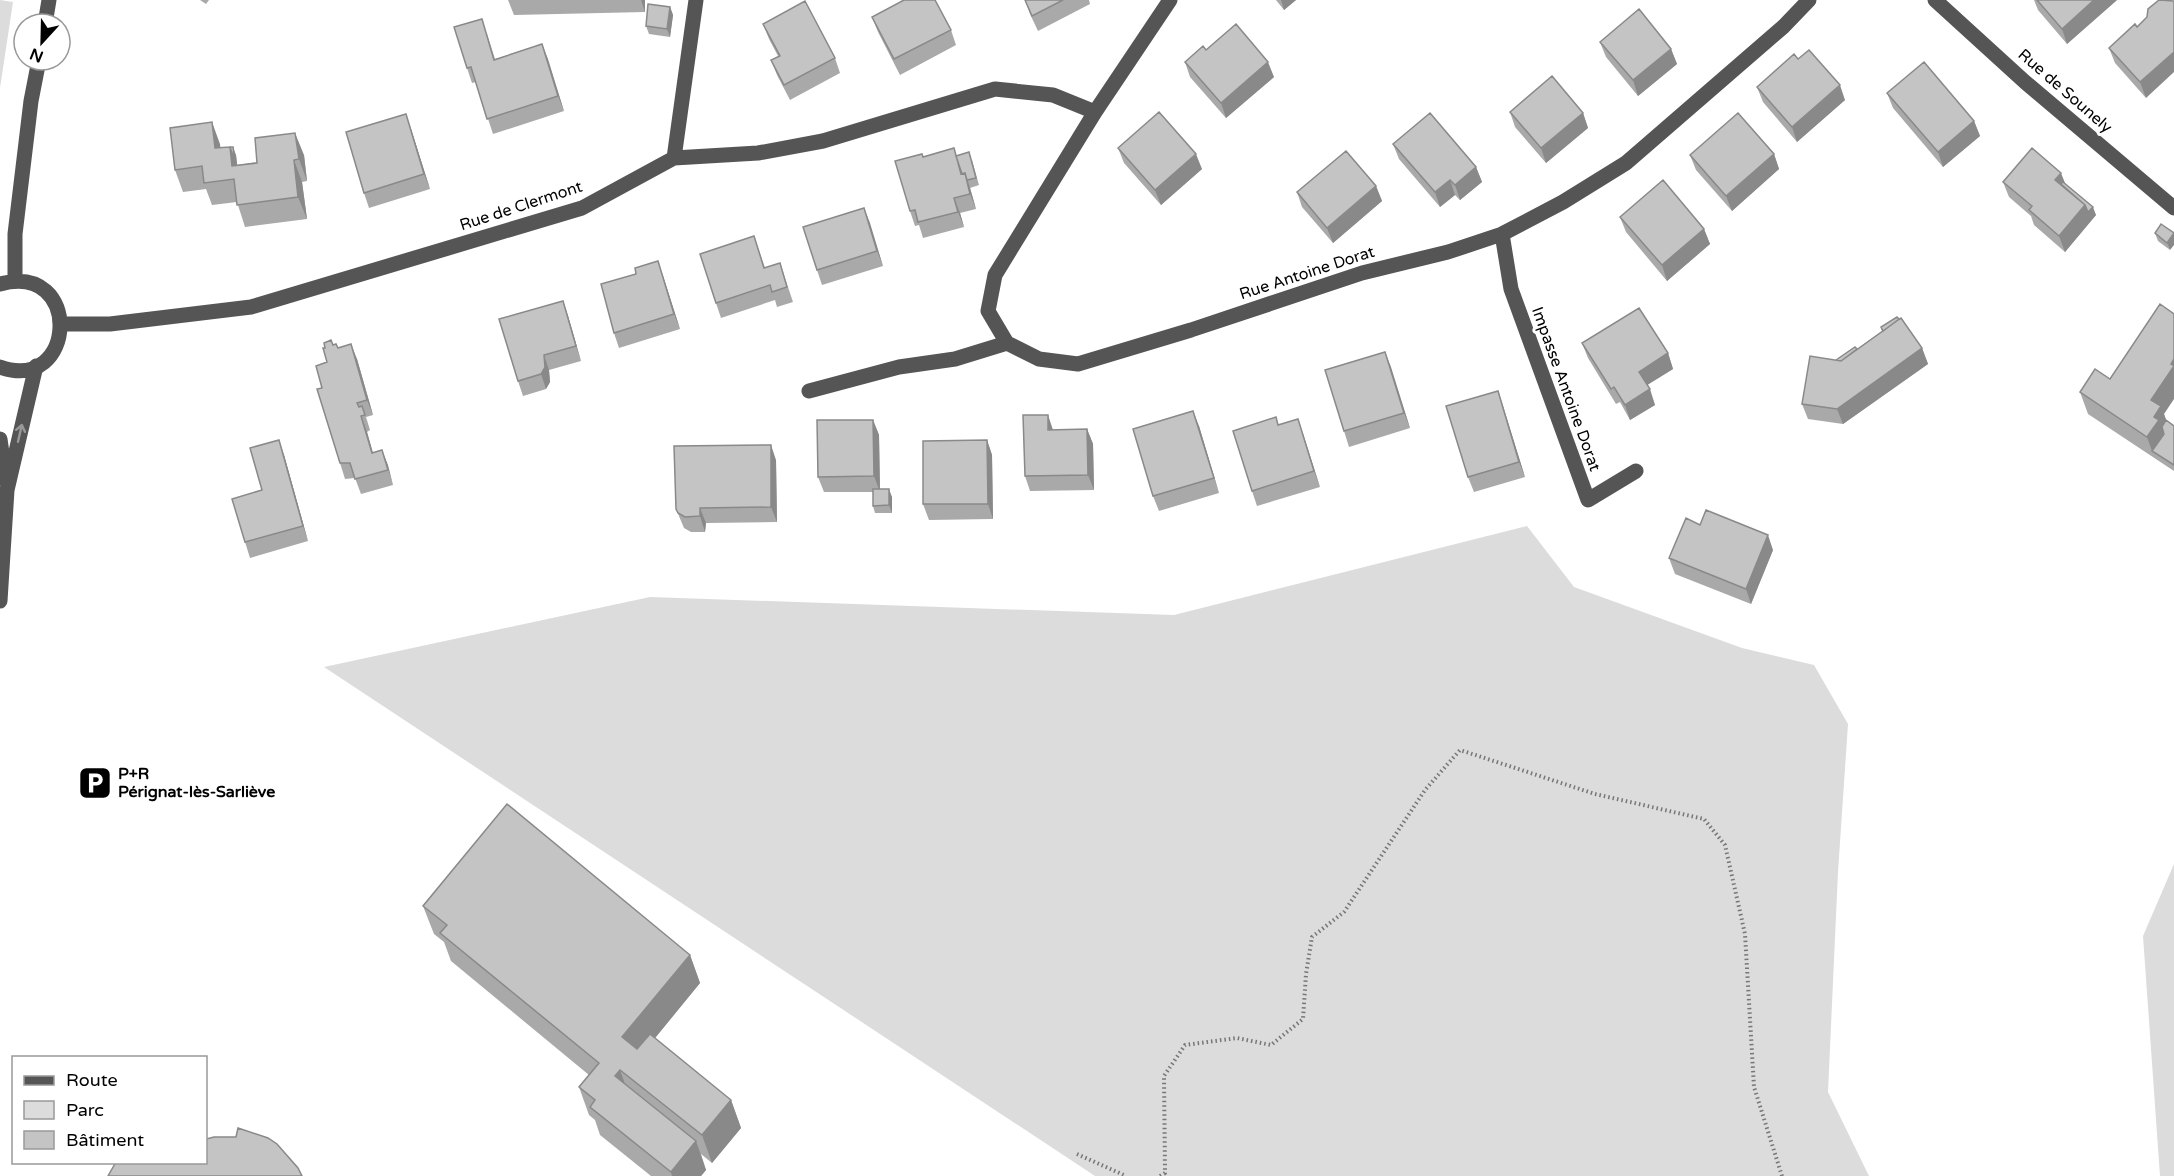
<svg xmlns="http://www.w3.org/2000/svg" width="2174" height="1176" font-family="'Varela Round',sans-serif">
<rect width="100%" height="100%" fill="#fff"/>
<path fill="#dcdcdc" d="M0,0L13,2L0,88Z
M1527,526L1574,587L1742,648L1814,665L1848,724L1838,872L1828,1092L1869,1176H1095L324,667L650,597L1174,615Z
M2174,864V1176H2160L2143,936Z"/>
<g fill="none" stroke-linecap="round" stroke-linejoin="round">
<path stroke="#777" stroke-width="4" stroke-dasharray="1.5 3" stroke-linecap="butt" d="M1077,1154L1126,1176
M1160,1176L1165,1173L1164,1076L1185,1045L1237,1038L1271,1045L1303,1019L1306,974L1312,937L1344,912L1425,790L1460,750L1595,794L1704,819L1725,845L1745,934L1754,1087L1782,1176"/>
<path stroke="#555" stroke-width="15" d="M1935,0L2025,82L2174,208
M45,24L49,0
M1095,112L995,275L988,311L1007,343L1039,359L1078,364L1191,330L1362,273L1448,252L1502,234L1563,202L1626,163L1783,27L1809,0
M674,158L696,0
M1502,234L1511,289L1588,500L1636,471
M15,281V234L31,101L39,60
M0,284C83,261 77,394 0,367
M62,324H110L251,307L582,208L674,158L758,153L823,141L995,89L1053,95L1095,112L1170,0
M809,391L899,367L955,359L1007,343
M0,439L6,481
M0,601L7,490L36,366"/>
</g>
<path fill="#a9a9a9" d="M200,0H209L206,4Z
M508,0H645V12L514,15Z
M1025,0H1089L1090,4L1038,31L1030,14Z
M1276,0H1296L1284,10Z
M2034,0H2117L2067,44L2038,10Z
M670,7L673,15L670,37L649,34L646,26Z
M872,17L951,30L956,45L900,75L878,32Z
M763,24L835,58L840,73L790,100L777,75L771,60L778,56L769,39Z
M2137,27L2146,98L2115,63L2109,48Z
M487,34L495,59L542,44L564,111L493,134L476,82L472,83L467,68Z
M1600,42L1671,49L1677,64L1638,96L1606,57Z
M1206,50L1274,77L1226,118L1190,77L1185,62Z
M1798,59L1845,100L1797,142L1763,102L1757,87Z
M1887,93L1974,121L1980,136L1943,167L1893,108Z
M1510,112L1583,113L1588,128L1546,163L1515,127Z
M411,129L430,189L369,208L364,193Z
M220,144V148L236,155L237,165L304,155L307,181L302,182L307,219L245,227L237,202L212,205L206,189L183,192L175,170Z
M1393,144L1476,167L1482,182L1460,200L1455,195L1440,207L1399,159Z
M1118,148L1202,169L1161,205L1124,163Z
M1774,154L1779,169L1732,211L1696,170L1690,155Z
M956,156L972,160L979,185L970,188L976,209L960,213L964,227L923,238L919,225L915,226L910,211L923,157Z
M2003,182L2065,184L2096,215L2065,252L2034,225L2031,216L2009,197Z
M1376,186L1382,201L1333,243L1302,207L1297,192Z
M864,208L883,266L822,285L817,270Z
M1620,217L1704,229L1710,244L1667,281L1626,232Z
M2161,224L2170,250L2158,241L2155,233Z
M754,236L765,268L780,263L793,302L777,307L775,300L721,318L716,303Z
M663,276L680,329L619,348L614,333Z
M563,301L568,316L581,361L549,370L550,382L546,389L523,396L518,381Z
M1881,327L1922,348L1928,364L1843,424L1808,419L1802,404L1836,360L1857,349L1882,331Z
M1582,343L1668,353L1673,369L1647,385L1655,405L1630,420L1620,402L1616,404L1588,358Z
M333,345L357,359L373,415L366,417L370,430L367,432L373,453L382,450L393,485L361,494L355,478L345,479L340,463L322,388L327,362Z
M1385,352L1410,428L1349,447L1344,431Z
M2110,379L2164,414L2166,420L2174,426V471L2088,414L2080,392Z
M1498,391L1525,477L1474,492L1468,477Z
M873,420L879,435L880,489L892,497V513H875L873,506V492H824L818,477Z
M1279,424L1303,434L1320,487L1257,506L1252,491Z
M1199,426L1219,493L1159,511L1153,496Z
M1087,429L1093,444L1094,490L1030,491L1025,476L1053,430Z
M987,440L992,455L993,519L929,520L923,504Z
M284,455L308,541L250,558L245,542L262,490Z
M776,460L777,522L706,523L705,532H691L684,528L676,509Z
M1700,525L1773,550L1751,604L1675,574L1669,558Z
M423,906L690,955L700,983L655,1038L731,1100L741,1128L712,1163L701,1154L706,1170L701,1176H651L600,1135L595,1120L589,1115L579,1087L589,1075L451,961L444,942L434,934Z"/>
<path fill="#898989" d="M641,0H645V12Z
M1281,0H1296L1284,10Z
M2094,0H2117L2067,44L2062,29Z
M670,7L673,15L670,37L667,29Z
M542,44L548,59L564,111L558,96Z
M1671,49L1677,64L1638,96L1633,80Z
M2174,52V72L2146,98L2140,82Z
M1268,62L1274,77L1226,118L1221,103Z
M1840,85L1845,100L1797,142L1792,127Z
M1583,113L1588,128L1546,163L1541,148Z
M406,114L411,129L430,189L424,174Z
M1974,121L1980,136L1943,167L1938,152Z
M212,122L220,144L222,163L215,148Z
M295,133L304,155L307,181L299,159Z
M230,147L235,161L233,147L236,155L240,188L232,166Z
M1196,154L1202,169L1161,205L1155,190Z
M1774,154L1779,169L1732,211L1726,196Z
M294,160L302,182L307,219L298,197Z
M1476,167L1482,182L1460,200L1455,185Z
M965,173L970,188L976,209L970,194Z
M2061,173L2067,188L2064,192L2055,180Z
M1450,180L1455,195L1440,207L1435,192Z
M1376,186L1382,201L1333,243L1327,228Z
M954,198L960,213L964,227L958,212Z
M2085,205L2093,207L2096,215L2065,252L2059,236Z
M864,208L870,223L883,266L877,251Z
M1704,229L1710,244L1667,281L1662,265Z
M2174,233V245L2170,250L2167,243Z
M658,261L663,276L680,329L674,314Z
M563,301L568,316L581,361L576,346Z
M351,344L357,359L373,415L367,400Z
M1922,348L1928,364L1843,424L1837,409Z
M1385,352L1391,367L1410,428L1404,413Z
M1668,353L1673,369L1644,387L1639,372Z
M544,355L549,370L550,382L546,389L541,374Z
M2174,359V399L2164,414L2169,428L2152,451L2147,437L2154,417L2151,400Z
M1650,389L1655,405L1630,420L1625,405Z
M1498,391L1503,406L1525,477L1519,462Z
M1193,411L1199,426L1219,493L1214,478Z
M1048,415L1053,430H1048Z
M361,416L367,432L377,468L372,453Z
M1298,419L1303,434L1320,487L1314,471Z
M873,420L879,435L880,492L874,476Z
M1087,429L1093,444L1094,490L1088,475Z
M279,440L284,455L308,541L303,526Z
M987,440L992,455L993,519L988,504Z
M771,445L776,460L777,522L771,507Z
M382,450L388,465L393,485L388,470Z
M889,489L892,497V513L889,505Z
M700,508L706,523L705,532L700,516Z
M1768,535L1773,550L1751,604L1746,589Z
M690,955L700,983L633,1065L622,1037Z
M620,1070L630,1098L615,1076Z
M731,1100L741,1128L712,1163L702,1135Z
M696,1141L706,1170L701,1176H672L671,1172Z"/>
<path fill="#c4c4c4" stroke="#898989" stroke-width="1.5" d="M904,0H935L951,30L894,59L872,17Z
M1025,0H1063L1032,16Z
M2037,0H2094L2062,29Z
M2159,0L2174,1V52L2140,82L2109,48L2135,24L2137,27L2147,17L2148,9Z
M805,1L835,58L784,85L771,60L780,56L763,24Z
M648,4L670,7L667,29L646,26Z
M1639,9L1671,49L1633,80L1600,42Z
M482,19L494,60L542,44L558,96L487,119L471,67L467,68L454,27Z
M1236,24L1268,62L1221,103L1185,62L1203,46L1206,50Z
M1809,50L1840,85L1792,127L1757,87L1794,54L1798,59Z
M1924,62L1974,121L1938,152L1887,93Z
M1552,76L1583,113L1541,148L1510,112Z
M1159,112L1196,154L1155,190L1118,148Z
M1430,113L1476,167L1455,185L1450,180L1435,192L1393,144Z
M1738,113L1774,154L1726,196L1690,155Z
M406,114L424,174L364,193L346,132Z
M212,122L215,148L230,147L232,166L257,163L255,138L295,133L299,159L294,160L298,197L237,205L234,179L204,183L202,166L175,170L170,128Z
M230,147H233L235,161Z
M954,148L961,174L965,173L970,194L954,198L958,212L918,222L915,210L910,211L895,161L922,154L923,157Z
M2032,148L2061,173L2055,180L2085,205L2059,236L2029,210L2032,206L2003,182Z
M1346,151L1376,186L1327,228L1297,192Z
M969,152L976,178L967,180L965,173L962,174L956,156Z
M1663,180L1704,229L1662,265L1620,217Z
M2063,182L2093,207L2088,212L2085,205L2061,184Z
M864,208L877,251L817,270L803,227Z
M2161,224L2174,233L2167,243L2155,233Z
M754,236L764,268L780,263L787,287L772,292L770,285L716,303L700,254Z
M658,261L674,314L614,333L601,284L636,274L635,268Z
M563,301L576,346L544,355L545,367L541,374L518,381L499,319Z
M2160,304L2174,314V359L2171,364L2174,366L2151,400L2161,406L2154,417L2159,420L2147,437L2080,392L2095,369L2110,379Z
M1639,308L1668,353L1639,372L1650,389L1625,405L1614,387L1611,389L1582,343Z
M1897,317L1899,319L1883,331L1881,327Z
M1901,318L1922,348L1837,409L1802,404L1810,356L1841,361Z
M331,340L333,345L336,344L338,348L351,344L367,400L357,403L359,407L362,406L365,415L361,416L372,453L382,450L388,470L355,479L350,463H340L317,389L322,388L316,366L327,362L323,348H325L324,343Z
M1855,347L1857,349L1841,361L1836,360Z
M1385,352L1404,413L1344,431L1325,370Z
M1498,391L1519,462L1468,477L1446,406Z
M1193,411L1214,478L1153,496L1133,429Z
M1023,415H1048V430L1087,429L1088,475L1025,476Z
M1276,417L1278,425L1298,419L1314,471L1252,491L1233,431Z
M817,420H873L874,476L818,477Z
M2166,420L2174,426V465L2152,451L2164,434L2162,427Z
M279,440L303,526L245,542L232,499L262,490L250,448Z
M987,440L988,504H923V441Z
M771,445V507L700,508V516L685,517L678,513L676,509L674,446Z
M873,489H889V505L873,506Z
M1706,510L1768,535L1746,589L1669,558L1686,518L1700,525Z
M507,804L690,955L622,1037L637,1049L650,1034L731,1100L702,1135L620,1070L615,1076L696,1141L671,1172L590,1107L595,1100L579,1087L599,1063L440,933L447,925L423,906Z
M238,1128L268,1138L277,1144L298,1168L302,1176H108L116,1162H206V1139L214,1137H236Z"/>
<defs><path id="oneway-shaft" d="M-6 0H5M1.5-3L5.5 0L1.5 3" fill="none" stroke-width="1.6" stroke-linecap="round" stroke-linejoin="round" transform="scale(1.5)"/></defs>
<use stroke="#999" href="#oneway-shaft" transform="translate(20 433) rotate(-77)"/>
<defs>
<symbol id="parking-square" viewBox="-11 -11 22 22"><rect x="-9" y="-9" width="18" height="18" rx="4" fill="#000" stroke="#fff"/><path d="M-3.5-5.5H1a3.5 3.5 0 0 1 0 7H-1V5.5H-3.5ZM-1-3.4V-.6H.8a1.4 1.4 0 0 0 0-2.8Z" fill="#fff"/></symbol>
</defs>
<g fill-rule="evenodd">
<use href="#parking-square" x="76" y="764" width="38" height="38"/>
</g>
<g text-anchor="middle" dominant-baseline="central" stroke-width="6" stroke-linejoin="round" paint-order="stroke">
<g font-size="16" fill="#000" stroke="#fff">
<text transform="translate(2065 91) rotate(41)">Rue de Sounely</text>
<text transform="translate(521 206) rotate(-18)">Rue de Clermont</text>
<text transform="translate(1307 273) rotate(-18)">Rue Antoine Dorat</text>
<text transform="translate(1566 389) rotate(70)">Impasse Antoine Dorat</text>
</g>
<g font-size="16" font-weight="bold" fill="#000" stroke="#fff" text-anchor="start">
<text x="118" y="774">P+R<tspan x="118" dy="18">Pérignat-lès-Sarliève</tspan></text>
</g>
</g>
<rect x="12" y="1056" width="195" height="108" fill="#ffffff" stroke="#999999" stroke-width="1.5"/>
<rect x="24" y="1076" width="30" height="9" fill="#555555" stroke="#999999" stroke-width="1.5"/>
<text x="66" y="1086" font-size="18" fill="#000000">Route</text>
<rect x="24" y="1101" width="30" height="18" fill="#dcdcdc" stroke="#999999" stroke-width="1.5"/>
<text x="66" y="1116" font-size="18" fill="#000000">Parc</text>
<rect x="24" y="1131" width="30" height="18" fill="#c4c4c4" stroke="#999999" stroke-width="1.5"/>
<text x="66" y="1146" font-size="18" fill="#000000">Bâtiment</text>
<g transform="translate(42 42) rotate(202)"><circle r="28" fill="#ffffff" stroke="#999999" stroke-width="1.5"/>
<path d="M0-4.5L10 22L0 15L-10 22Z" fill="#000000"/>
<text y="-9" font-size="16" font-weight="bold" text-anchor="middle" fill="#000000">N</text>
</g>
</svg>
